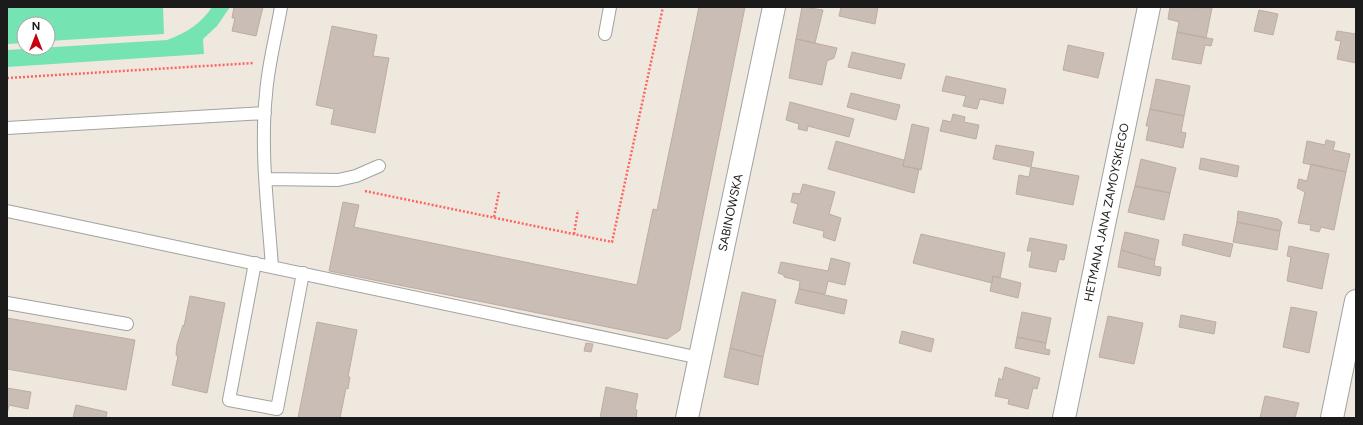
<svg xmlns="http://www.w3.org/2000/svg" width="1363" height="425" font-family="Figtree,sans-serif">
<rect width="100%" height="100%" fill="#eee8df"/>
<path fill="#75e4b2" d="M7,7H163L164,34L48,41V24H24V43L7,44Z
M212,7H230L217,26L203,39L204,54L7,67V50L167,40C186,33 201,24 212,7Z"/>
<path fill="#c9bdb5" stroke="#c0aca0" d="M234,7H263L256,36L232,31L235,18H232Z
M699,7H745L680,330L667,339L329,271L343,202L359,205L354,227L637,285L653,209L657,210Z
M802,7L823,10L815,43L796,39Z
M841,7H878L875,24L839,16Z
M1170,7L1212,8L1206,38L1177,32L1179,22L1168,19Z
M1259,10L1278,14L1273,35L1254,31Z
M332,26L377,35L373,56L389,58L375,133L331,124L334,109L316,105Z
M1337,31L1356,34V63L1337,59L1341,41L1335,40Z
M1177,32L1213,39L1211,46L1205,45L1201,64L1172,59Z
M796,39L837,48L834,58L827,61L822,85L789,78Z
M1068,45L1104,53L1098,78L1063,70Z
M852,52L905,64L901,79L848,67Z
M946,76L1006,89L1003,104L980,99L977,109L963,106L966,96L942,91Z
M1156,79L1190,86L1184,116L1150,109Z
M851,93L900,105L896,120L847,107Z
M790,102L854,119L849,137L808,126L807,131L798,129L799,124L786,120Z
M1150,109L1184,116L1181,132L1186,133L1183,148L1146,140L1149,126H1146Z
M953,114L965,117L964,122L979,125L976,139L940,131L943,120L951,122Z
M912,124L929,128L921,170L903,166Z
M1326,140L1335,142L1333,150L1350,154L1346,172L1303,163L1307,141L1325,145Z
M836,141L904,160L903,166L919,169L914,193L828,169Z
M996,145L1034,152L1031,167L993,159Z
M1201,158L1239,166L1237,177L1199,169Z
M1141,159L1176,168L1170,193L1135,186Z
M1311,164L1346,172L1334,230L1321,227L1319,232L1310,230L1311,225L1298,223L1305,192L1297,188L1299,179L1307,181Z
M1031,167L1079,176L1073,205L1016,194L1019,175L1029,177Z
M803,184L835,192L829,214L841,218L835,241L823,237L824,231L793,223L798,204L791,202L793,193L800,194Z
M1135,186L1170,193L1164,220L1128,212Z
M1238,211L1278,219L1282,222L1280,231L1237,222Z
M1237,222L1280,231L1277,250L1233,242Z
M1125,232L1159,240L1155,260L1121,250Z
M921,234L1005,253L1000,278L993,276L992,283L913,263Z
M1184,234L1233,244L1230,257L1182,245Z
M1030,238L1067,245L1064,260L1059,259L1056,272L1029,267L1032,251H1027Z
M1289,246L1329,254L1322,289L1287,281L1291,257L1287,256Z
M1121,250L1155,260L1154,266L1161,267L1160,276L1118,267Z
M831,258L850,263L845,285L828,281L825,294L799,289L800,281L784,277V275L778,273L781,262L828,271Z
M993,276L1021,283L1018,298L990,291Z
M799,289L847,300L844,314L795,303Z
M742,292L776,300L763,357L730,348Z
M190,296L225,303L207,393L172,385L178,356L176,355L177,344L183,325L184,326Z
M1291,307L1317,312L1309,353L1283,347Z
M1022,312L1051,318L1046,343L1017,337Z
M1181,315L1216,322L1214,334L1179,327Z
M1108,316L1143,323L1134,364L1099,357Z
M7,318L135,340L126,390L7,369Z
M317,322L357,330L348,377H350L348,389L346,388L340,418H298Z
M902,331L934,339L931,352L899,343Z
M1017,337L1046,343L1045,349L1050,350L1049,355L1015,348Z
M586,343L593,344L591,352L584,351Z
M730,348L763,357L758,385L724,377Z
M1005,367L1040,378L1037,389L1033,388L1028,409L1008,404L1009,399L995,396L999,378L1002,380Z
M606,387L638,394L635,409L637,410L636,418H600Z
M7,388L31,392L28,409L9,405L7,414Z
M1265,396L1299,403L1295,418H1260Z
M76,405L107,412L106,418H73Z"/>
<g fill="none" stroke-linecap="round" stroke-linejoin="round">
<defs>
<path id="service" d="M605,34L610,7
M7,128L265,113
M266,179L338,180L356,176L379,166
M7,211L700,358
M255,263L229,400L277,409L303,273
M272,267C268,210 260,150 266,94C268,65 276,36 281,7
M7,303L127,324"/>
<g id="minor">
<path id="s1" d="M1064,418L1149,7"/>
<path d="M1332,418L1356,301"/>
</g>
<g id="tertiary">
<path id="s2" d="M687,418L774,7"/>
</g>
</defs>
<use href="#service" stroke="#a2a2a2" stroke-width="14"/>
<use href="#minor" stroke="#a2a2a2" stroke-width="24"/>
<use href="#tertiary" stroke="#a2a2a2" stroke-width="24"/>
<path stroke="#ff645f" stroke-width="2.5" stroke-dasharray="2 2" stroke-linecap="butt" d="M7,78L254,63
M365,191L612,242L663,7
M494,217L499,192
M574,234L578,210"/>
<use href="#service" stroke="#fff" stroke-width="12"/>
<use href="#minor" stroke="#fff" stroke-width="22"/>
<use href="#tertiary" stroke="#fff" stroke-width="22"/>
</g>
<g text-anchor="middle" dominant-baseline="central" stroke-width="3" stroke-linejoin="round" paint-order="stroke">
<g font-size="12" fill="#1b1b1b" stroke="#fff">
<text stroke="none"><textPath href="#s2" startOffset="210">SABINOWSKA</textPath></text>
<text stroke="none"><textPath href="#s1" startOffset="210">HETMANA JANA ZAMOYSKIEGO</textPath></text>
</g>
</g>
<rect width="1363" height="425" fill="none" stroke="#1b1b1b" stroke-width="16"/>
<g transform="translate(36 36)"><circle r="19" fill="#ffffff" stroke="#a4a4a4"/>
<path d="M0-3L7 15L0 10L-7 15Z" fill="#c6000d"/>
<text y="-6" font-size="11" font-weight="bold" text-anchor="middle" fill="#1b1b1b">N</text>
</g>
</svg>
